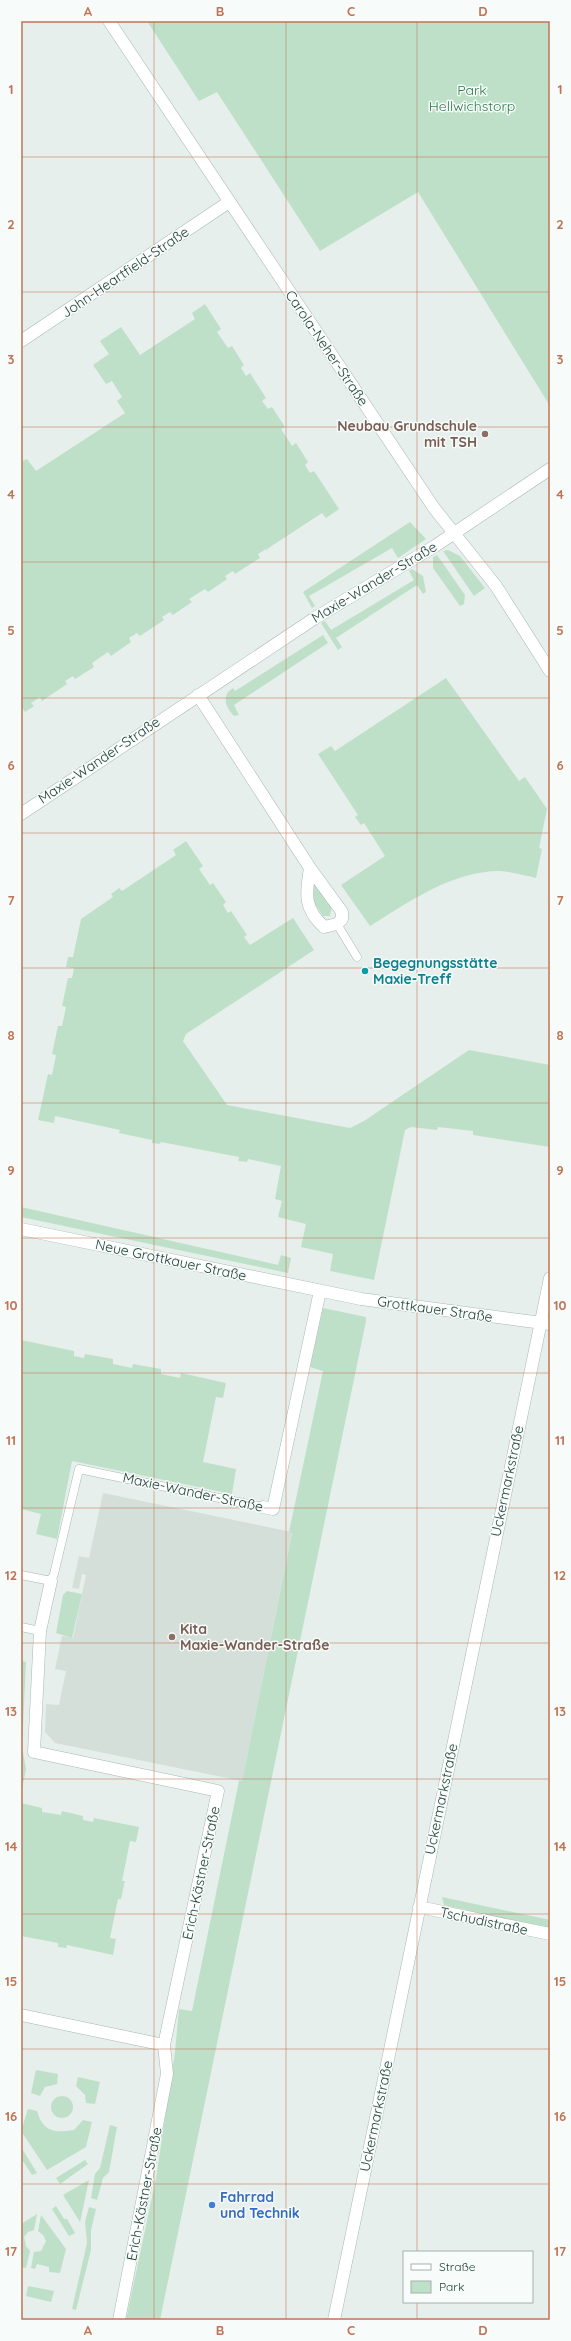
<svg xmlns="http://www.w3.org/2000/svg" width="571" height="2341" font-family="Quicksand,sans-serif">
<rect width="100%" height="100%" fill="#e6efeb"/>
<path fill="#d4dfda" d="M103,1493L292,1532L242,1781L55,1743L45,1732L46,1704L59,1705L66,1671L55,1669L62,1636L73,1638L86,1575L82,1574L79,1589L72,1588L79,1556L89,1558Z"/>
<path fill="#bfe0c8" d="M147,21H550V406L418,192L320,251L217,92L199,101Z
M205,304L221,329L217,332L228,348L232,346L244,365L241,368L246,376L250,373L266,398L262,401L268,409L272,407L285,427L281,429L292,446L296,443L308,462L305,465L310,473L314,471L339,509L326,518L322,513L267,549L268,552L266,549L258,554L260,558L235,574L233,571L225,576L227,579L208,592L205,589L189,599L192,602L173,615L170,612L162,617L164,620L140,636L137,633L129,638L131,642L111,656L108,652L92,663L94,667L75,679L73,676L65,681L67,684L42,701L40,697L31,703L34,706L25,712L23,709L21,711V462L27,459L36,471L125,413L117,401L122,397L112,381L106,384L93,365L109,354L100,341L121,327L140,355L195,319L192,313Z
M410,522L426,539L398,558L392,548L309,596L315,606L312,608L303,592Z
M448,550L460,556L485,588L474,596L443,551Z
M437,555L465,595L464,604L460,606L433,568V557Z
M412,569L423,576L426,592L423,594L417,585L336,638L342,647L338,650L321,623L325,621L331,630L414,580L409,571Z
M323,635L328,643L234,705L239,715L234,716C227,709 223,701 228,692L233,688L235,691Z
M446,678L519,781L525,777L547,809L539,848L542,849L536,878C524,875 512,872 500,871C452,871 409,902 370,926L341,885L385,856L364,823L361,825L355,817L358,815L318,754L331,746L335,751Z
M186,841L203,866L199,869L210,885L213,883L226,902L223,905L228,913L231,911L247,935L244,937L250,945L293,918L314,950L186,1034L183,1041L227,1105L350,1128L364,1121L469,1050L550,1065V1147L473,1135V1131L438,1127L437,1130L411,1127L405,1130L374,1280L330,1271L333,1254L301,1247L306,1224L278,1217L282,1201L275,1199L281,1166L248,1159L247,1162L238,1161L239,1157L161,1142L160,1144L152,1143V1140L119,1133L120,1130L55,1116L54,1123L38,1120L48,1074L52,1075L56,1055L52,1054L58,1026H62L66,1007L62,1006L68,978H72L74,968L66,967L68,957H73L81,919L113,897L111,894L119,888L122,891L176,855L173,850Z
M315,882L332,906L330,916H323L311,898Z
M21,1207L278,1265L281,1255L291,1258L288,1273L21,1217Z
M323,1308L366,1317V1321L160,2320H126L156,2178L175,2052L179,2009L192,2011L239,1781H242L292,1533L289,1532L323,1371L310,1367Z
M21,1340L74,1351V1356L84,1358L85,1354L113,1359V1364L132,1368L133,1364L161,1369V1374L180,1378L181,1373L226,1383L223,1398L216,1397L203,1462L236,1469L232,1494L72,1461L57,1539L36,1534L41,1514L21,1509Z
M67,1591L82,1594L72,1638L56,1633L63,1595Z
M21,1661L26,1662L22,1747L26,1769L21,1794Z
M21,1803L42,1808V1812L61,1815L62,1811L83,1816V1820L93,1822L94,1818L139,1827L136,1842L130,1841L122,1881H125L121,1899H118L110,1938L116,1939L113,1955L67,1945L66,1948L58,1947V1943L21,1936Z
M442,1897L550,1920V1928L444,1905Z
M36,2070L58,2074L57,2084L45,2087L40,2096L31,2093Z
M78,2077L100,2082L95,2104L86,2103L85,2095L76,2086Z
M51 2107a11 11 0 1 1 22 0a11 11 0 1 1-22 0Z
M28,2109L37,2111C43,2132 54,2133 74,2130L83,2120L92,2122L86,2147L47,2170L21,2131Z
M110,2125L117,2127L109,2172L103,2178L97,2200L91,2198L95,2174L100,2168Z
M21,2147L37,2173L32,2175L21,2158Z
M85,2160L88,2164L60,2184L56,2178Z
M89,2180L80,2222L63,2195Z
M56,2206L64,2219H67L75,2233L69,2236L52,2209Z
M89,2207L96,2209L91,2230V2250L76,2310L72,2309L87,2243L85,2222Z
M37,2214L34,2230L28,2232L24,2237L26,2246L30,2251L26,2268L21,2267V2224Z
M41,2215L66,2249L60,2273L49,2272V2267L37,2264L35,2269L31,2268L34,2252L41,2251L46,2241L43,2235L38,2231Z
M28,2286L54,2291L51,2302L26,2296Z"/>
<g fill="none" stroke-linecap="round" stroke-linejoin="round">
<defs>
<path id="lane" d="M337,924L357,957
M21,1575L51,1581L54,1574L79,1469L263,1507
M21,1627L40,1631"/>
<path id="street" d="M109,21L434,508L496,586L550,671
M21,341L229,202
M198,695L310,868C306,893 303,908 324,927L337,924L342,919V912L310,868
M21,814L315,618L435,546L550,469
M263,1507L273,1509L320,1291
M51,1581L40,1631L34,1752L218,1791L164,2045L167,2074L119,2320
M419,1907L550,1934
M21,2015L164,2045
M334,2320L550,1278"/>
<path id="secondary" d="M21,1229L361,1299L550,1324"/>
</defs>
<use href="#lane" stroke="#a8b8b2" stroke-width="9"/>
<use href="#street" stroke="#a8b8b2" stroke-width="13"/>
<use href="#secondary" stroke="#a4bbb3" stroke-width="13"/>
<use href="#lane" stroke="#fff" stroke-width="8"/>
<use href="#street" stroke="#fff" stroke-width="12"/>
<use href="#secondary" stroke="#fff" stroke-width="12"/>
</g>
<path fill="none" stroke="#c07456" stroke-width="1" stroke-opacity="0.55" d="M154,21V2320M286,21V2320M417,21V2252M21,157H550M21,292H550M21,427H550M21,562H550M21,698H550M21,833H550M21,968H550M21,1103H550M21,1238H550M21,1373H550M21,1508H550M21,1643H550M21,1779H550M21,1914H550M21,2049H550M21,2184H550M417,2302V2320"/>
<g fill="#8d6e63" stroke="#f7fbf9" stroke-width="1.5">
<circle cx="485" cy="434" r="4"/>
<circle cx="172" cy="1637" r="4"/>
</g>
<circle fill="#0f9aa8" stroke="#f7fbf9" stroke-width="1.5" cx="365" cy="971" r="4"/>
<circle fill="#3f7fe0" stroke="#f7fbf9" stroke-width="1.5" cx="212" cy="2205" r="4"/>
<g text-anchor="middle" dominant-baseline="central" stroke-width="3" stroke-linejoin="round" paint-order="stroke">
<g font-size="14" fill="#2d7a4b" stroke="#f7fbf9">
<text x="472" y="90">Park<tspan x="472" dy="16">Hellwichstorp</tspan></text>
</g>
<g font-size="14" fill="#24423a" stroke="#f7fbf9">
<text transform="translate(125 272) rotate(-34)">John-Heartfield-Straße</text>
<text transform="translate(327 348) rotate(56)">Carola-Neher-Straße</text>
<text transform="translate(374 582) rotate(-31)">Maxie-Wander-Straße</text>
<text transform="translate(99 760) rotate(-34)">Maxie-Wander-Straße</text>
<text transform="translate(171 1260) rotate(12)">Neue Grottkauer Straße</text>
<text transform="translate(435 1309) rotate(8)">Grottkauer Straße</text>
<text transform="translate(507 1481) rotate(-78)">Uckermarkstraße</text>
<text transform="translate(193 1492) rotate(12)">Maxie-Wander-Straße</text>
<text transform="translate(441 1799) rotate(-78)">Uckermarkstraße</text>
<text transform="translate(201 1873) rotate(-78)">Erich-Kästner-Straße</text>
<text transform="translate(484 1921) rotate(12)">Tschudistraße</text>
<text transform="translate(376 2116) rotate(-78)">Uckermarkstraße</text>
<text transform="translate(144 2194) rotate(-79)">Erich-Kästner-Straße</text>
</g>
<g font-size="14" font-weight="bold" fill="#785e54" stroke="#f7fbf9" text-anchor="end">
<text x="477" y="426">Neubau Grundschule<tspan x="477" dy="16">mit TSH</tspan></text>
<text x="180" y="1629" text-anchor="start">Kita<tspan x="180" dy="16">Maxie-Wander-Straße</tspan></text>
</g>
<g font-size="14" font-weight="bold" fill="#0d838f" stroke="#f7fbf9" text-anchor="start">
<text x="373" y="963">Begegnungsstätte<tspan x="373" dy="16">Maxie-Treff</tspan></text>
</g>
<g font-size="14" font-weight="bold" fill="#366cbe" stroke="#f7fbf9" text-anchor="start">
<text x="220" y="2197">Fahrrad<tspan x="220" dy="16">und Technik</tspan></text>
</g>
</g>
<rect width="571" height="2341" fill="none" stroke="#f7fbf9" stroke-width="44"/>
<rect x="403" y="2251" width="130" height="52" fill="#f7fbf9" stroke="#a3b1ad"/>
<rect x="411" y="2264" width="20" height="6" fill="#ffffff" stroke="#a3b1ad"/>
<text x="439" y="2271" font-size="12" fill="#24423a">Straße</text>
<rect x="411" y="2281" width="20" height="12" fill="#bfe0c8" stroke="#a3b1ad"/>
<text x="439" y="2291" font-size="12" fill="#24423a">Park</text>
<rect x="22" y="22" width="527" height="2297" fill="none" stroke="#c07456" stroke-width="1.5"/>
<g font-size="13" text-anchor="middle" font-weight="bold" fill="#c07456">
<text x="88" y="16">A</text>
<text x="220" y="16">B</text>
<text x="351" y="16">C</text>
<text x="483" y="16">D</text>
<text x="11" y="94">1</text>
<text x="560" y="94">1</text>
<text x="11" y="229">2</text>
<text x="560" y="229">2</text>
<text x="11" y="364">3</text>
<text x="560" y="364">3</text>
<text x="11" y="499">4</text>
<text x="560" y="499">4</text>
<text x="11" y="635">5</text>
<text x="560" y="635">5</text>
<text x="11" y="770">6</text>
<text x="560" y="770">6</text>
<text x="11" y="905">7</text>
<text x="560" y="905">7</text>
<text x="11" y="1040">8</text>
<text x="560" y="1040">8</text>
<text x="11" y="1175">9</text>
<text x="560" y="1175">9</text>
<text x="11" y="1310">10</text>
<text x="560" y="1310">10</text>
<text x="11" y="1445">11</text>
<text x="560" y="1445">11</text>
<text x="11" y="1580">12</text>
<text x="560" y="1580">12</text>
<text x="11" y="1716">13</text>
<text x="560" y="1716">13</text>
<text x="11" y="1851">14</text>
<text x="560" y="1851">14</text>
<text x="11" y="1986">15</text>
<text x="560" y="1986">15</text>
<text x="11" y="2121">16</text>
<text x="560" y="2121">16</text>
<text x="11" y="2256">17</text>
<text x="560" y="2256">17</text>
<text x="88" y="2335">A</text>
<text x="220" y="2335">B</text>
<text x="351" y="2335">C</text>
<text x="483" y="2335">D</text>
</g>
</svg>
